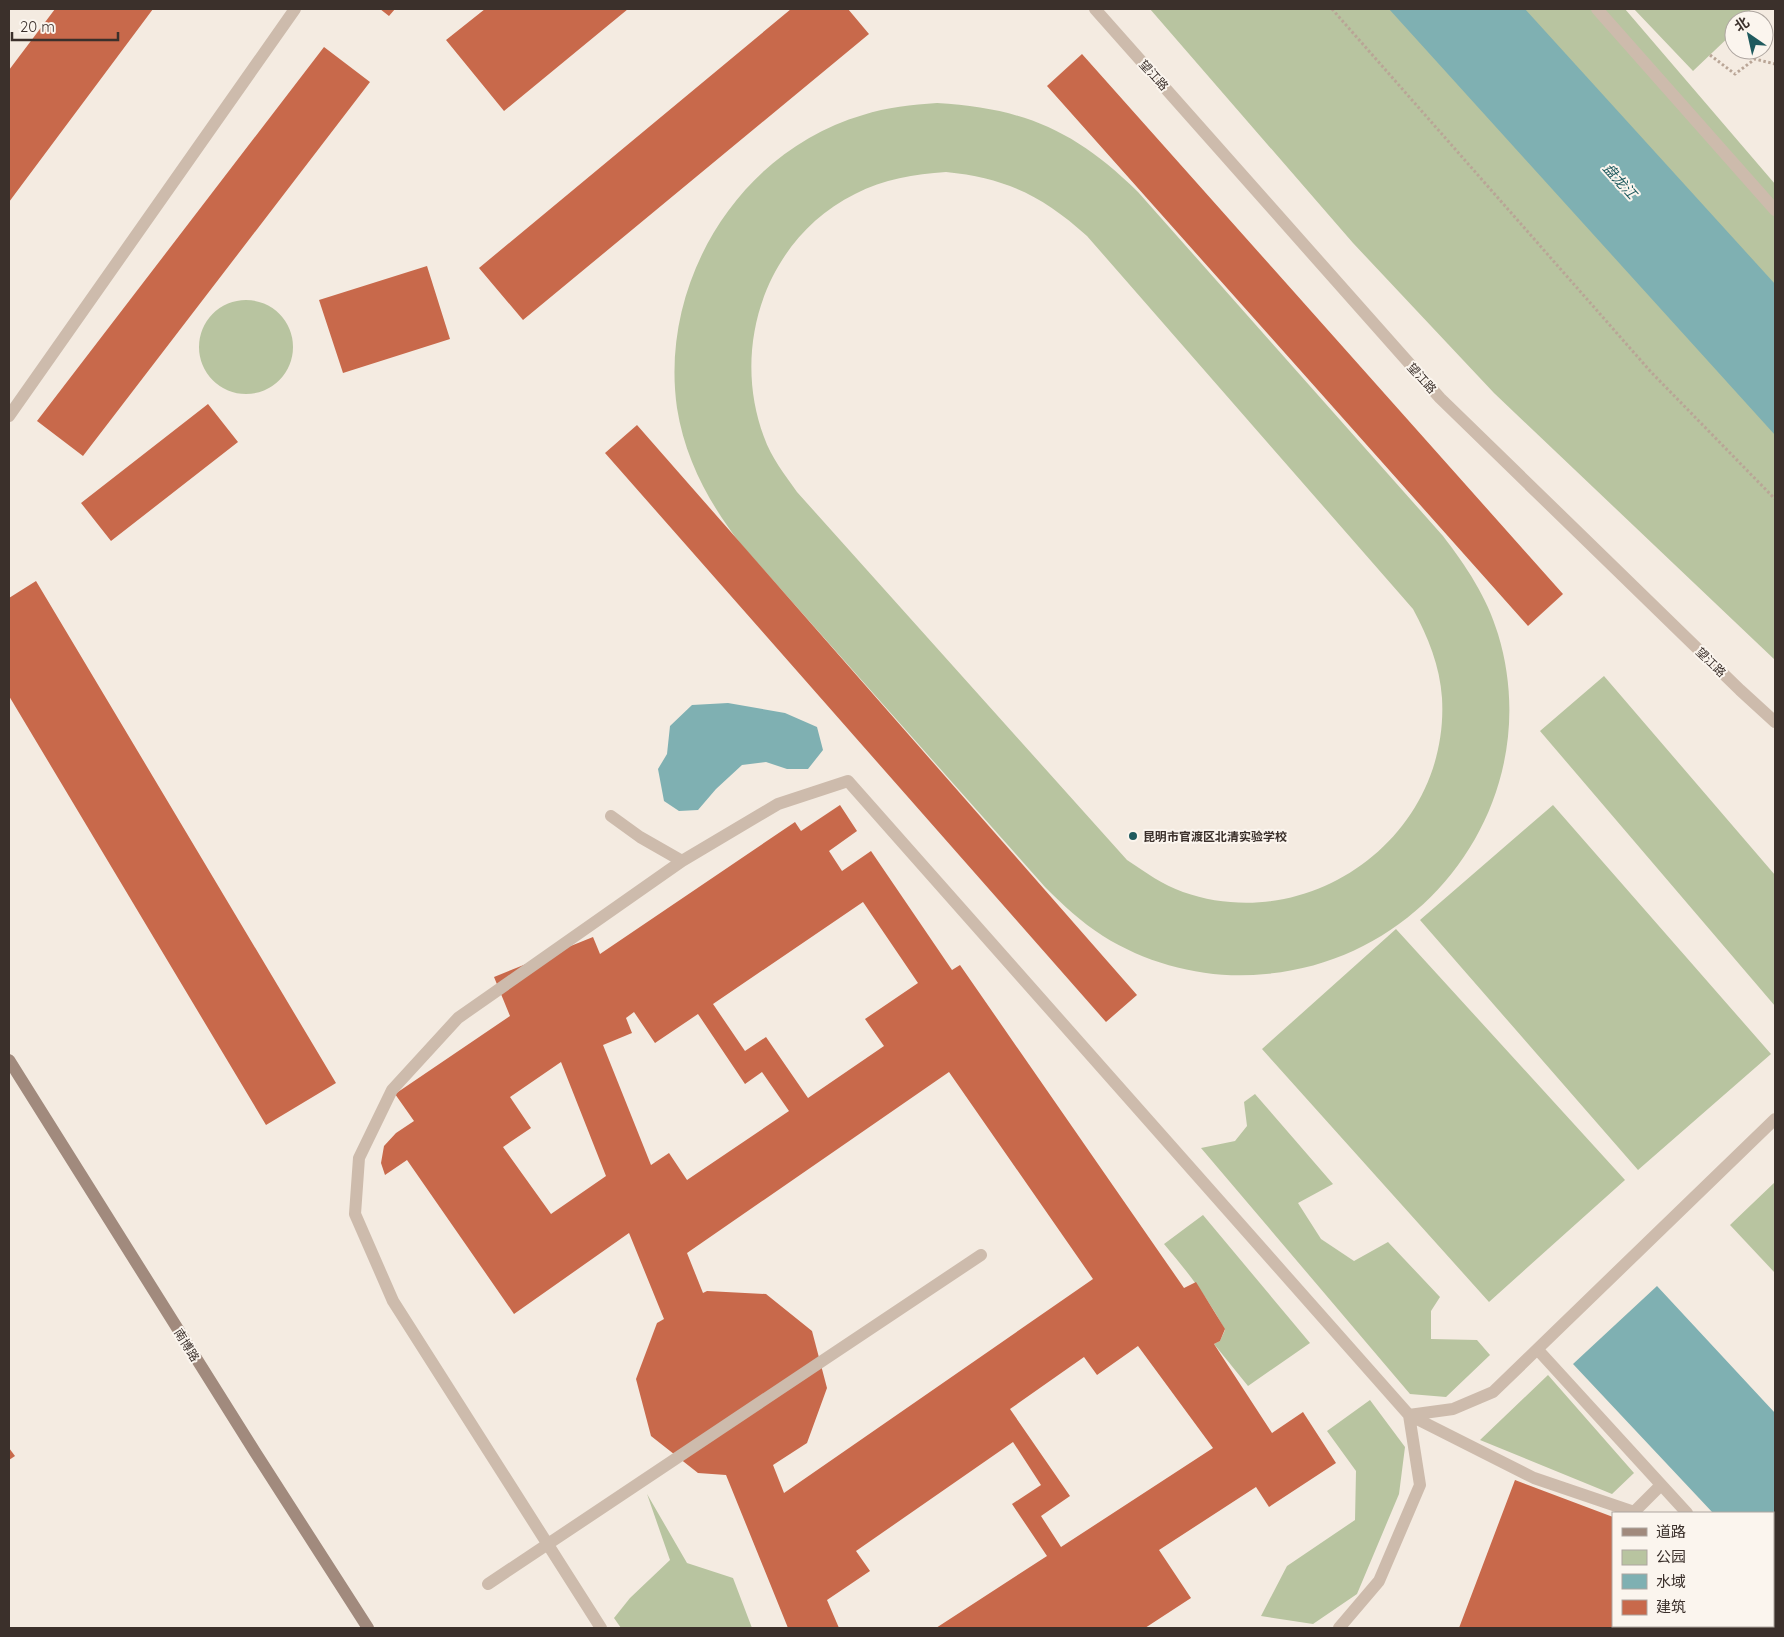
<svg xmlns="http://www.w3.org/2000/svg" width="1784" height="1637" font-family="Quicksand,'Noto Sans SC',sans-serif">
<rect width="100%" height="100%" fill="#f4ebe1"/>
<path fill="#b8c4a0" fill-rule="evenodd" d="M1150,9H1625L1775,184V660L1494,393L1353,243Z
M1634,9H1749L1753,14L1747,20H1734V32L1693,71Z
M937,103C1024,108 1076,131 1138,192L1443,536C1466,566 1487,597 1498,634C1547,795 1432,959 1266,974C1210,980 1151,966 1103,936C1081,922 1063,905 1045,887L740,543C709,503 685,459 677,408C659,282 739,151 863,115C887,107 912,105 937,103ZM946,172C1006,178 1043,196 1087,236L1413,609C1428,637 1440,666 1442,698C1450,835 1312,937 1183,892C1163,885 1145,872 1127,860L797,492C785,475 771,457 764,437C730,347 766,238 855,194C884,179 914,174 946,172Z
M199 347a47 47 0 1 1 94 0a47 47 0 1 1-94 0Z
M1604,676L1775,875V1006L1540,731Z
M1553,805L1771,1054L1638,1170L1420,920Z
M1396,929L1625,1180L1489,1302L1262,1049Z
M1255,1094L1333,1184L1298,1203L1321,1239L1354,1261L1388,1242L1440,1297L1431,1311V1339L1477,1340L1490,1355L1446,1397L1410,1394L1201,1148L1235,1141L1247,1126L1244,1102Z
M1775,1182V1273L1730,1225Z
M1203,1215L1310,1343L1248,1386L1214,1344L1220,1341L1225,1330C1208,1298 1187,1271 1164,1244Z
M1548,1375L1634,1473L1612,1494L1480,1440Z
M1370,1400L1405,1447L1399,1494L1357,1594L1313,1624L1261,1616L1287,1566L1355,1520L1356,1471L1327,1431Z
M647,1494L687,1563L733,1578L752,1628H621L614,1618L630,1598L670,1560Z"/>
<path fill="#7fb0b2" d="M1389,9H1525L1775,284V435Z
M728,703L785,713L817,727L823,750L808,769H787L766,762L742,765L716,789L698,810L679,811L664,801L658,769L667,754L670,726L692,705Z
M1657,1286L1775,1413V1531L1773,1534V1513H1713L1573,1364Z"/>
<path fill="#c8694b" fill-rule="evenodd" d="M55,9H153L9,202V70Z
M380,9H395L389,16Z
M485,9H628L504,111L446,40Z
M791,9H848L869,34L523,320L479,268Z
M324,47L370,82L83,456L37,421Z
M1082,54L1563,594L1528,626L1047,86Z
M427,266L450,339L343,373L319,300Z
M208,404L238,442L111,541L81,503Z
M637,425L1137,995L1106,1022L605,453Z
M36,581L336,1083L266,1125L9,696V598Z
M840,805L857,831L829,851L842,871L871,851L952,970L960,965L1184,1288L1196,1282L1225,1329L1220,1341L1214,1344L1272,1433L1303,1412L1336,1463L1269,1507L1256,1487L1159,1550L1191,1598L1145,1628H936L1047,1556L1012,1504L1041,1485L1013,1442L856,1551L870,1571L827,1600L839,1628H788L726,1475L698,1473L651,1436L636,1379L657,1323L664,1319L629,1233L514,1314L407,1160L385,1175L381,1163L384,1146L396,1133L414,1121L395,1094L510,1016L494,977L593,937L600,954L795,822L801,831ZM863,902L918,983L865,1019L884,1046L808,1098L766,1037L745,1051L713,1004ZM634,1012L655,1043L698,1014L745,1084L762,1072L789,1111L687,1180L669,1153L651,1165L603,1045L632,1033L626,1018ZM561,1062L606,1176L551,1214L503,1147L531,1128L510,1097ZM949,1072L1093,1279L784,1493L773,1465L807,1443L827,1388L812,1331L766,1294L707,1291L703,1293L687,1253ZM1138,1346L1213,1448L1061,1547L1041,1516L1070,1496L1010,1409L1084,1357L1097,1375Z
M9,1448L15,1456L9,1460Z
M1515,1480L1613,1517V1626H1773V1577L1775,1578V1628H1459Z"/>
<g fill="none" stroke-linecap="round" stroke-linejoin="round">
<path stroke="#b9a596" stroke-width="3" stroke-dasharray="2.5 2.5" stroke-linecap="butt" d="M1332,9L1651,372L1775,499
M1710,55L1735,74L1755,59L1775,64"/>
<path stroke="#cdbbac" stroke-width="12" d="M1597,9L1775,210
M611,816L640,837L682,861L778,804L848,781L1409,1415L1453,1409L1493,1392L1775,1119
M1538,1350L1687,1513
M488,1584L981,1255
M601,1628L393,1301L355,1214L359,1158L392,1090L458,1018L682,861
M1339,1628L1379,1581L1420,1485L1409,1415L1534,1478L1634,1512L1661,1485"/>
<path stroke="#cdbbac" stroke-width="12" d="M1095,9L1440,398L1740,690L1775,722
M9,416L295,9"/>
<path stroke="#a18a7d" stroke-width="12" d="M9,1060L255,1452L368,1628"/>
</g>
<circle fill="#1f5a5e" stroke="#fbf5ee" stroke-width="2" cx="1133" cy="836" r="5"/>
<g text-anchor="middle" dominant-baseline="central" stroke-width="4" stroke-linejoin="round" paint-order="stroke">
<g font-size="12" fill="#3b302b" stroke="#fbf5ee">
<text transform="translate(1154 75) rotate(48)">望江路</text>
<text transform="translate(1422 378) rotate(48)">望江路</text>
<text transform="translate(1711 662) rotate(44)">望江路</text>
<text transform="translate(187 1345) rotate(58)">南博路</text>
</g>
<g font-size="12" font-weight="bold" fill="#3b302b" stroke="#fbf5ee" text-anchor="start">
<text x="1143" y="836">昆明市官渡区北清实验学校</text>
</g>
<g font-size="14" font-style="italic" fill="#1f5a5e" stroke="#fbf5ee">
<text transform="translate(1620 181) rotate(48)">盘龙江</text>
</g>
</g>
<rect width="1784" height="1637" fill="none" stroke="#3b302b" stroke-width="20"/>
<rect x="1612" y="1512" width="162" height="115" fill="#fbf5ee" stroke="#aea6a0"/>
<rect x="1622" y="1528" width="25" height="8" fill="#a18a7d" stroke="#aea6a0"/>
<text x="1656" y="1537" font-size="15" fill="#3b302b">道路</text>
<rect x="1622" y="1550" width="25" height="15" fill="#b8c4a0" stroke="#aea6a0"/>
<text x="1656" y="1562" font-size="15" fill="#3b302b">公园</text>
<rect x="1622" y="1574" width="25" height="15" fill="#7fb0b2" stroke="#aea6a0"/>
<text x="1656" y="1587" font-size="15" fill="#3b302b">水域</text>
<rect x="1622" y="1600" width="25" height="15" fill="#c8694b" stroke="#aea6a0"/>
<text x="1656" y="1612" font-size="15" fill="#3b302b">建筑</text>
<g transform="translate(1749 35) rotate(326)"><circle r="24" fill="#fbf5ee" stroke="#aea6a0"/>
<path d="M0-4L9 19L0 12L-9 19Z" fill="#1f5a5e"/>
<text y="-8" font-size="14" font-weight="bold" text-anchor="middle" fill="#3b302b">北</text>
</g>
<path d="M12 32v8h106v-8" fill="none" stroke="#3b302b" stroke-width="2.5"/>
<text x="20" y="32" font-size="15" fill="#3b302b" stroke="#fbf5ee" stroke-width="4" paint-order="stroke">20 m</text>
</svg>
